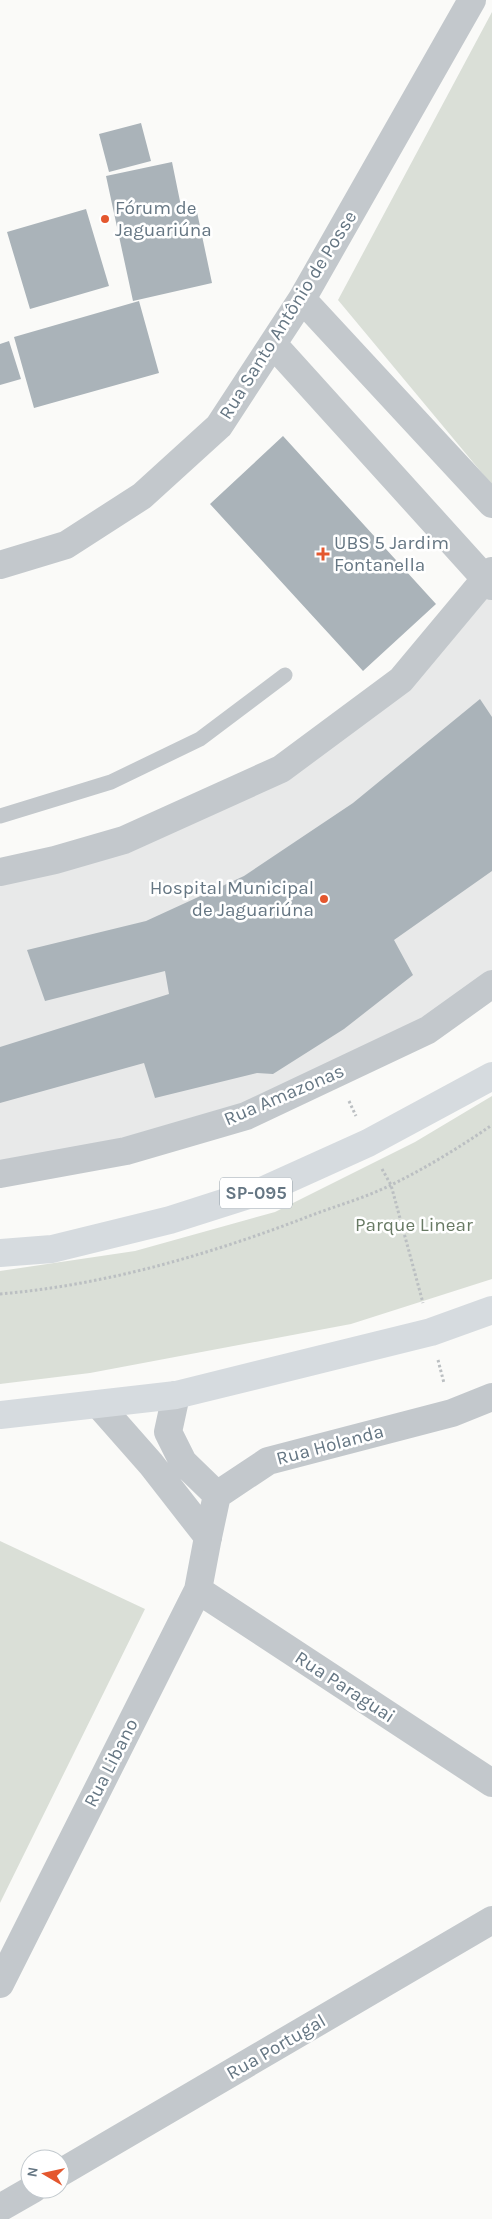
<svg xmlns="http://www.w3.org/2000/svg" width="492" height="2219" font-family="Karla,sans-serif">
<rect width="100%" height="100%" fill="#fafaf8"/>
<path fill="#e8e9e9" d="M486,587L492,594V980L425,1027L245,1113L0,1170V877L285,773Z"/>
<path fill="#dadfd7" d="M492,12V485L338,300Z
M492,1096V1279L351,1324L90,1373L0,1384V1271L135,1251L275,1212L415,1142Z
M0,1541L145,1609L0,1903Z"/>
<path fill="#aab3b9" d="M141,123L151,161L109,172L99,134Z
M172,162L183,216L197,212L212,283L133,301L106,176Z
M86,209L109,286L30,309L7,232Z
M139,301L159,373L34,408L14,337Z
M9,341L21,379L0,385V344Z
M283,436L436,604L363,671L210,504Z
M480,699L492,717V871L394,940L413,975L344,1029L273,1074L257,1073L155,1098L144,1063L0,1103V1047L169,994L165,971L45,1001L27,950L146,921L244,876L353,803Z"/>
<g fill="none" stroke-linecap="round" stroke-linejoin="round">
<path stroke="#bbbfc2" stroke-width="3" stroke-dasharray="2.5 2.5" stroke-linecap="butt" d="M349,1101L356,1116
M382,1169L391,1185L423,1303
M0,1294C105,1285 208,1255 307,1217C335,1206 365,1198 391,1185C426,1168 460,1147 492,1125
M438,1360L444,1383"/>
<path stroke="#c3c8cc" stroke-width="15" d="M0,816L111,782L200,739L285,675"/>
<path stroke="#c3c8cc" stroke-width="28" d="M302,299L492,504
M273,344L492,586
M0,565L66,545L142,496L219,426L302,299L472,0
M0,872L55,860L124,840L281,769L401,680L492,571
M198,1590L492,1783
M0,1984L198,1590L208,1537
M60,2173L492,1920
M0,2208L33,2189"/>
<path stroke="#c3c8cc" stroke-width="28" d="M0,1174L126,1151L246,1116L428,1030L492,984
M176,1395L168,1432L183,1462L217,1495
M99,1405L151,1464L208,1537
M208,1537L217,1495L268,1461L452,1413L492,1397"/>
<path stroke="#d6dbdf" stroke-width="28" d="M0,1253L52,1249L170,1220L264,1190L368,1143L492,1076
M0,1415L176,1395L431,1332L492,1310"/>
</g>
<g fill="#e4572e" stroke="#fff" stroke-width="2">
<circle cx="105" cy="219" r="5"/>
<path d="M320.5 546.5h5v5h5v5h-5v5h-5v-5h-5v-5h5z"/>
<circle cx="324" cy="899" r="5"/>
</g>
<g text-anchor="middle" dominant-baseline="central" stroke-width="5" stroke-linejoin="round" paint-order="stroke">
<rect fill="#fff" stroke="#939fa8" stroke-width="1" x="220" y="1177.5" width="72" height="31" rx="4"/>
<g font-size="18" font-weight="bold" fill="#657683">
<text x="256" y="1193">SP-095</text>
</g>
<g font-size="19" fill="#657683" stroke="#fff" text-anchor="start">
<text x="115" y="208">Fórum de<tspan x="115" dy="22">Jaguariúna</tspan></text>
<text x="334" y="543">UBS 5 Jardim<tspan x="334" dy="22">Fontanella</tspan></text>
<text x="314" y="888" text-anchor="end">Hospital Municipal<tspan x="314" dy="22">de Jaguariúna</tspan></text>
</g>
<g font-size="19" fill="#657683" stroke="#fff">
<text transform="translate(288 315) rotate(-58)">Rua Santo Antônio de Posse</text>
<text transform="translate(284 1095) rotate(-23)">Rua Amazonas</text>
<text transform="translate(330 1445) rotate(-15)">Rua Holanda</text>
<text transform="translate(345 1687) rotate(33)">Rua Paraguai</text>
<text transform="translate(111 1763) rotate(-63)">Rua Libano</text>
<text transform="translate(276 2047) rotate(-30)">Rua Portugal</text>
</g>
<g font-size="19" fill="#687a64" stroke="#fff">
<text x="414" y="1225">Parque Linear</text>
</g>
</g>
<g transform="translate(45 2174) rotate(279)"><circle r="24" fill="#ffffff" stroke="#c1c8cd"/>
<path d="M0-4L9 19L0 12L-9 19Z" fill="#e4572e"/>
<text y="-8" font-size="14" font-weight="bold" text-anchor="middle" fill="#657683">N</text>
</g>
</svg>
